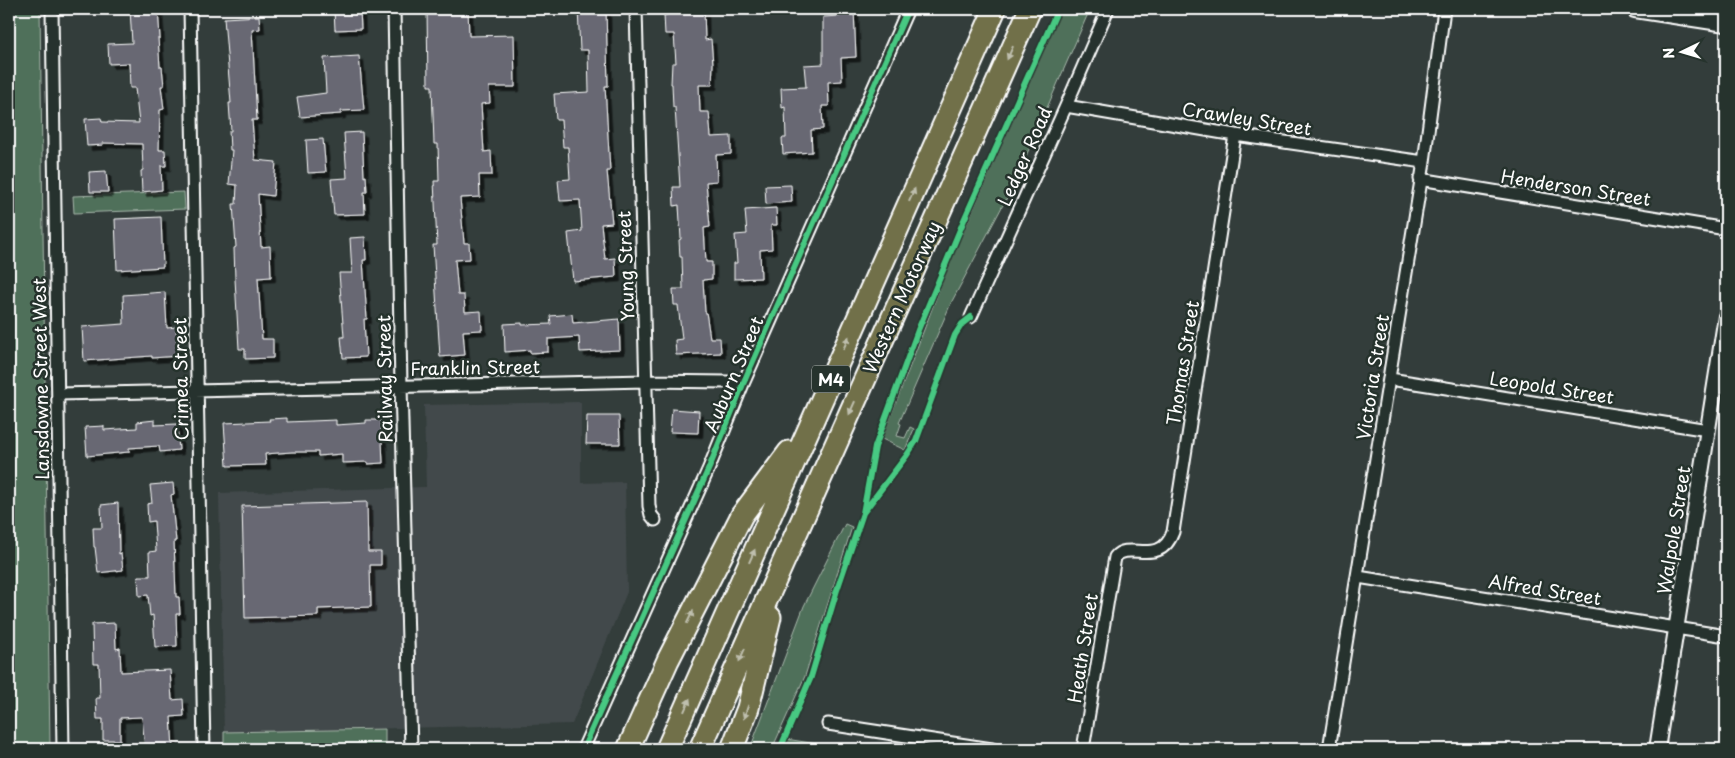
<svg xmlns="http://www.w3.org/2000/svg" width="1735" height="758" font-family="'Playpen Sans',sans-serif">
<defs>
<filter id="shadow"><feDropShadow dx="4.5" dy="4.5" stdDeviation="0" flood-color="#0009"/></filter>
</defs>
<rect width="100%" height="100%" fill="#333d3b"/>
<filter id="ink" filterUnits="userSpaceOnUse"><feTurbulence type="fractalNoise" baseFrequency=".02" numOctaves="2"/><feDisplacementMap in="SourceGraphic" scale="10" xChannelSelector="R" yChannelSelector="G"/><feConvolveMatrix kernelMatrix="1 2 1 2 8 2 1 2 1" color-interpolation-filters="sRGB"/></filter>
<g filter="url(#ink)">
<path fill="#434a4c" d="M581,402V483L625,482L627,592L572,724L224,732L219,493L426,487L424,405Z"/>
<path fill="#50705a" stroke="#a8b8ac" d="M9,9H40L50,749H9Z
M1062,9H1090L1013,186L951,303L899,423L901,424L897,436L905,438L910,427L914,429L905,450L882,439L950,262Z
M184,192L185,209L74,213L73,196Z
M845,524L852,527L805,676L772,749H750L804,606Z
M385,729V749H224V732Z
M786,739L817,744L816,749H783Z"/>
<path fill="#686773" stroke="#fff" filter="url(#shadow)" d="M130,9H158L160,38H158L160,67H162L164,86H161L164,109L160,110L159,150H165L166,166H161L162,190L142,192L141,171L143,170L142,144L102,143L103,145L87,146L85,119L101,118L102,122L139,123L135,88H130L129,63L109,64L108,44L132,43Z
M334,9H360L361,29L335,30Z
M427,9H468L469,36L514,35L515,87H489L490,103L481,104L484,152L491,151L492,175H479L480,197L460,198L464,243H469L470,259L455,260L458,295H464L465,312L481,311L482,330L463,331L465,355L440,357L433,245H437L434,181H439L438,144H434L432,86H428Z
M578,9H606L608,86H605L610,171H607L612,223L601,224L605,259L615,258L616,277L573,281L568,233L582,231L580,200L560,201L558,180L570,179L568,147H563L561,120H556L554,94L589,92L588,50H580Z
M667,9H704L705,40L711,39L713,64L712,85H699L700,112H709L711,137L731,136V154L716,155L717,181L706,182L710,227L704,228L706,262H712V279L703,280L705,312H706L710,338H720L721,353L676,355L675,340L682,339L678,305H674L673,289H683L682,257H680L679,240L681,239L679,205L674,206L673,187H680L675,107H673L672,84H671L672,63H676L674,34H665L664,15H667Z
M839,9H854L856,57L841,58L842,81L828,82L829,106H822L823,129L811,130L812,152L783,154L782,138H786L785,107L782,108L781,88L806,87L804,65L823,64V17L840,16Z
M259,16L260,29L252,30L257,120H252L255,160L276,162L273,196L258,194L261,247L270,246L271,277L258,278L262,339H273V358L245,359V349H239L235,279L234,248L236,247L233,204H236L237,185L229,184L232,150H230L229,131H231L229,103H231L224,18Z
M359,56L364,110L341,111V114L300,117L297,97L326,93L324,58Z
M362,132L364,177L366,176L367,192H364L365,214L334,215L331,179L347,178L344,133Z
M323,139L326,172L308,173L306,140Z
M106,171L108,192H90L89,172Z
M791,185L792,202L766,204L765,186Z
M776,208L777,225H771L772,249L760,250L761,278L734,279V263H737L735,235L747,234L745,210Z
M161,217L163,267L117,270L115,219Z
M365,237L366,260H363L367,319H364L366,357L343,358L341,337H344L339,273H352L350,238Z
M165,292L167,328L176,327L178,356L152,358V356L84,361L82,327L124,324L123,295Z
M572,314L573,323L619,319L620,350L580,352L579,337L548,339V352L530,353V350L505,352L504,324L522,323V325L551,324L550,316Z
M672,409L699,411L698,433L670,432Z
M587,416H619L620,444H586Z
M287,418V422L336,420V425L366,423V420H381L383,463L368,464V462L342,463V454L318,456V452H292L265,454L266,465L227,466L224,423L270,421L269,419Z
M155,420V425L177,424L179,450L160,452L159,446L129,448V452L87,456L85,427L104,426V430L137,428V422Z
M173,483L174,494L171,495L176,541H174L176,597H179L180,614H176L177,646L155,647L153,615L150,616L148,595L139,596L138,576H150L149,552L156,551L154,521L148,522L147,504L152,503L150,485Z
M367,502L368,552H381V565H370L371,607L318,609V616L245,618L242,506Z
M118,503L119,554L121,553L123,570L98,573L95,547H94L93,528H102L101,505Z
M115,623L116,649L120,648L121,672L170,670L172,700L183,699L184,716L171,717L173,749H145L142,717L120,718V740H103V719H97L96,698H100L99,664H93L92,624Z"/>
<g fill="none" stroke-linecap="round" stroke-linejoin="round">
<defs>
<path id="minor" d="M52,9L63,749
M190,9L204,749
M394,9L401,386L411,749
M636,9L649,506L651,515L655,520
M1066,106L1235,135L1424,162
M1420,179L1726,229
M971,317L1066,106L1108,9
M1390,379L1708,430
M58,394L646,381L728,382L743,384
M1358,577L1726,636
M828,724L992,749
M583,749L709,468L743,384L908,9
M1083,749L1115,557C1129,540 1160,568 1173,532L1235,135
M1329,749L1424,162L1444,9"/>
<path id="tertiary" d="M1657,749L1726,316"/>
<path id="secondary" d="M1635,9L1726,23"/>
<path id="motorway" d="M628,749L668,660L742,515L789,452
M667,749L995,9
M700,749L1030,9
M732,749L748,708L770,617"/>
</defs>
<use href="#minor" stroke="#fff" stroke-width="15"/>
<use href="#tertiary" stroke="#fff" stroke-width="18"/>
<use href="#secondary" stroke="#fff" stroke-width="20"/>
<use href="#motorway" stroke="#fff" stroke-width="25"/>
<use href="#minor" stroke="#26332d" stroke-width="11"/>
<use href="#tertiary" stroke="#26332d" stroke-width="14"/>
<use href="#secondary" stroke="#26332d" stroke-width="16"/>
<use href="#motorway" stroke="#71704a" stroke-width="21"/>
<defs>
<path id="cycleway" d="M863,513L907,455L916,441L955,335L962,324L971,317
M583,749L709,468L743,384L908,9
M780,749L811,677L837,590L863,513L875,447L918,330L964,220L1058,9"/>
</defs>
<use href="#cycleway" stroke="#26332d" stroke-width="9"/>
<use href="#cycleway" stroke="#46c982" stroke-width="6"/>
</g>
<defs><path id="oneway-solid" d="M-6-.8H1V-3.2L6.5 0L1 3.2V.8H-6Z" transform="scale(1.25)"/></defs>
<g fill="#bfbfae">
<use href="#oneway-solid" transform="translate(1010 53) rotate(114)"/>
<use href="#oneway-solid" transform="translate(912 195) rotate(-66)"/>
<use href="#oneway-solid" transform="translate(846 343) rotate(-66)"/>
<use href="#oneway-solid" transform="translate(852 408) rotate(114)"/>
<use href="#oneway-solid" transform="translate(752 556) rotate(-66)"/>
<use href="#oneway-solid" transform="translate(690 617) rotate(-64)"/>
<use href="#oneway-solid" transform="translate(742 655) rotate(114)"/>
<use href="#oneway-solid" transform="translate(687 705) rotate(-66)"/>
<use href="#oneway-solid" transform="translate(746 712) rotate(109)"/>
</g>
</g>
<g text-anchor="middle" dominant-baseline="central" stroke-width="5" stroke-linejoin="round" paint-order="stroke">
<rect fill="#26332d" stroke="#bec2c0" stroke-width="1" x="812" y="365.5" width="38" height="27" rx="4"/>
<g font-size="16" font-weight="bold" fill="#fff">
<text x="831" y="379">M4</text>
</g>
<g font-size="18" fill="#fff" stroke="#26332d">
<text transform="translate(1247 118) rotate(9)">Crawley Street</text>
<text transform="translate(1024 156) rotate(-66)">Ledger Road</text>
<text transform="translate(1576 187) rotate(9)">Henderson Street</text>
<text transform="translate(625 266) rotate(-92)">Young Street</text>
<text transform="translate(901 297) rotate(-66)">Western Motorway</text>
<text transform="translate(1182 363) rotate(-81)">Thomas Street</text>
<text transform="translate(475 367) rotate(-1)">Franklin Street</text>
<text transform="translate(733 374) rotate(-67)">Auburn Street</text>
<text transform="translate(1372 377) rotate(-81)">Victoria Street</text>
<text transform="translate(40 379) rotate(-91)">Lansdowne Street West</text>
<text transform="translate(180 379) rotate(-91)">Crimea Street</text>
<text transform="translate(384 379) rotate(-91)">Railway Street</text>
<text transform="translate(1552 387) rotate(9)">Leopold Street</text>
<text transform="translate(1673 530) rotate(-81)">Walpole Street</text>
<text transform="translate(1545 589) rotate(9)">Alfred Street</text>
<text transform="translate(1082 648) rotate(-81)">Heath Street</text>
</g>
</g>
<rect width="1735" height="758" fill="none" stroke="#26332d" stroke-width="30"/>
<rect x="15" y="15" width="1705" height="728" fill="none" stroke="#fff" stroke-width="2" filter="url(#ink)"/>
<g transform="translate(1682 52) rotate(265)" stroke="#26332d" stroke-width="4" paint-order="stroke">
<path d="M0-4L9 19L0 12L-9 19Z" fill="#ffffff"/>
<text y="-8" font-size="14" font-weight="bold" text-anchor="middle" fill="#ffffff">N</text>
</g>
</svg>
